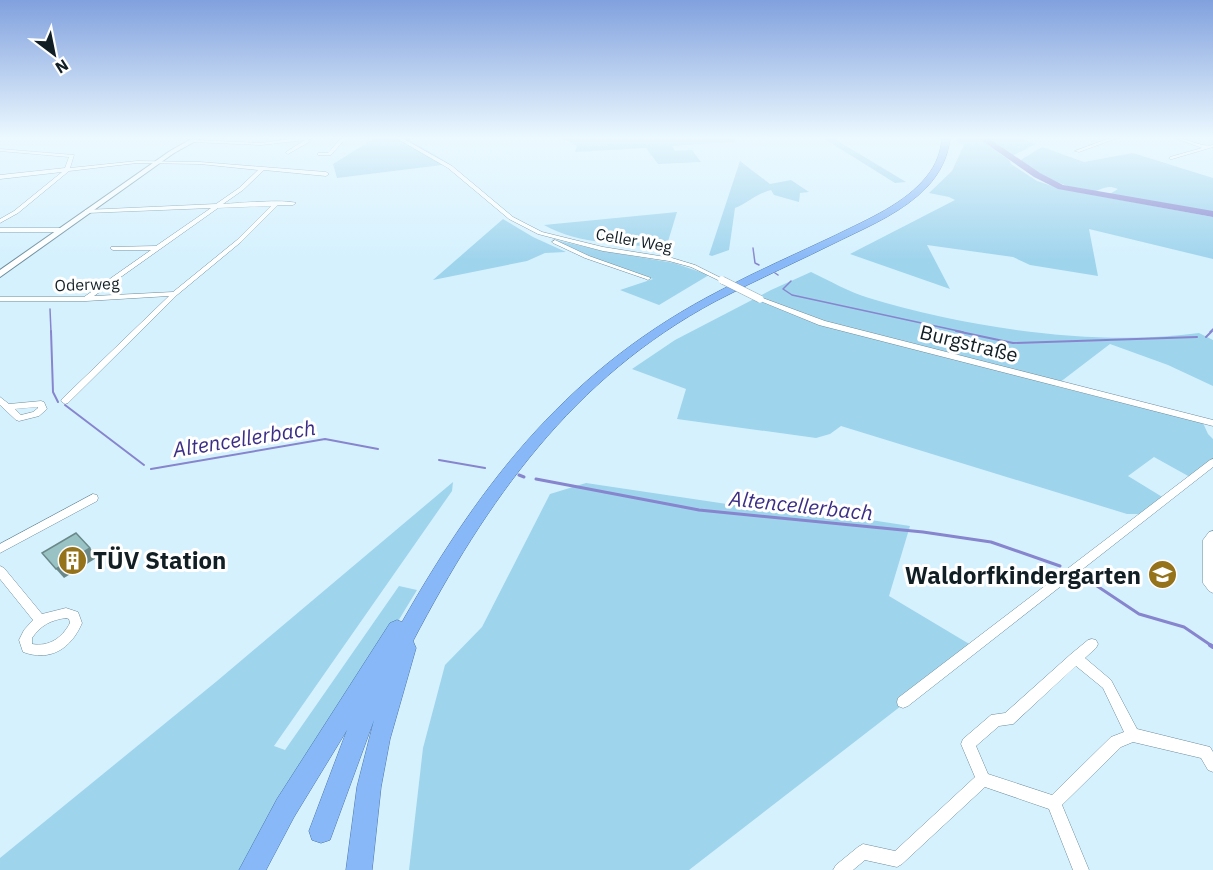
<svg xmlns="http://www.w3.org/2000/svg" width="1213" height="870" font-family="'IBM Plex Sans',sans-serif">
<rect width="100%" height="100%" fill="#d5f1fe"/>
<path fill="#9fd4ed" d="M375,138H406L450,164L337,178L333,164Z
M561,138H734L735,142L672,146L675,151L692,150L701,162L658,164L646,148L575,152L577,146Z
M823,138H833L906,182L895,183Z
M956,138H978L1009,160L1011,164L1037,181L1061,189L1213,217V259L1089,229L1098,276L1030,265L1013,257L927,245L950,289L850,254L955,200L949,197L929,193L952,171L964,145L958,143Z
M985,138H1019L1036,144L1010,157Z
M1042,147L1084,162L1133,153L1213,178V212L1108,195L1118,189C1104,183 1102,192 1091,191C1064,189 1041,174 1019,161Z
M740,161L770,184L791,180L809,192L800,193L799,202L774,195L771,190C753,195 749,203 735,208L729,250L712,256L709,255Z
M677,212L666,248C627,244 579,245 544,225Z
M503,219L533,237L566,252L545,253L527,261L433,280Z
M551,239L603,251L674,263L709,275L659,305L620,290L653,279L589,256Z
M811,272C830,281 849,292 869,298C966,328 1099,347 1199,333L1213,340V386L1168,365L1110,344L1055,386L1203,423L1208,434L1213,439V458L1190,477L1154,457L1128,476L1164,498L1143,514H1127L841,426L830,434L816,438L677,419L686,389L632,369L675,340L771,290Z
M453,482L452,491L274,746L285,750L399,586L417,590L247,870H0V858L217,681Z
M586,483L747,507L851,517L910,526L889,596L976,648L689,870H409L423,748L445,665L482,627L550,494Z"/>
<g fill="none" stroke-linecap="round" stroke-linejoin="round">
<path stroke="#8785ce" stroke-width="1.5" d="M753,248L755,263L759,265
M775,273L778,275
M791,281L783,289L792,295L963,332
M50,309L51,332
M1210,332L1213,329"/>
<path stroke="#8785ce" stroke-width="2" d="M51,331L53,392L58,402
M956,331L1013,343L1197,337
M1206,337L1212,331
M65,405L144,465
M439,460L485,468
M151,469L325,439L378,449"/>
<path stroke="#8785ce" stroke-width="3" d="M519,475L524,477
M536,479L699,510L923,532L991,542L1060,566
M1082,576L1139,614L1184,627L1212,646"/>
<path stroke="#8785ce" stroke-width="4" d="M1210,645L1213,647"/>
<path fill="#8785ce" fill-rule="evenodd" d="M978,138H988L1040,173L1063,185L1213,211V217L1058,189L1034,177Z"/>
<defs>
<path id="minor" d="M297,138H313L308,140L309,142L288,154L286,153V152L305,140L261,145L193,142L191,141L193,140L261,143Z
M341,138H346L331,155H318V153H328Z
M396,138H402L452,166L513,217L542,232L603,247L672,258L695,265L725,280L724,281H720L691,267L669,261L603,251L538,234L509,219L448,168Z
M1110,138H1117L1079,152L1075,151Z
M1175,138C1188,138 1201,148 1213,145V147L1172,159H1170V157L1202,148Z
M0,149L74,155L70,168L137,161L200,162L326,172L329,174L326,176L264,170L243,190L223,204C239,203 284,199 296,203L293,205H278L241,242L177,295L68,403L65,404L61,401L62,399L169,296L86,301H0V297H84L151,250H113L111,249V247L156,246L211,208L87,213L85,212V210L216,204L239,188L258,170L200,164L137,163L69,171L18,213L0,223V219L14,211L62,172L0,179V175L65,168L69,157L0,151ZM271,206L237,240L173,292L94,296L218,208Z
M0,228H61L64,230L61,232H0Z
M555,240L589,256L651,278L648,280L646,279L585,258L553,243L552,242Z
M760,297L825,321L1213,420V426L819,325L758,300L757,299Z
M0,397L9,404L41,401L44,402L47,409L39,416L19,421L16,420L0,405ZM38,407V408L33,412L21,415L15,409Z
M1213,459V467L908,706L903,708L898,706L897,702L898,698L1210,460Z
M93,494L97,495L98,498L97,501L0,553V544Z
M1213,531V593L1209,591L1203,583V540L1209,532Z
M0,566L4,568L42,614L66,608L78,612L82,623C71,649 50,662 23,652L19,640L24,630L33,620L0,579ZM66,618L69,619L70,623C62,638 49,647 32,644V638C41,625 51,620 66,618Z
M1092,639L1096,640L1098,644L1096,648L1085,658L1111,680L1137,729L1210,747L1213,752V772L1208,770L1201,758L1133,742L1121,747L1062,805L1089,870H1073L1049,809L985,787L902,864L897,867L865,860L853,870H833L836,865L858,847L863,844L895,851L975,777L961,744L963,739L991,715L1005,713L1071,654L1088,640ZM1076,666L1103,688L1124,732L1111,737L1052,795L988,774L976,746L999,726L1013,724Z"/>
<path id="tertiary" d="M193,138H201L174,153L0,277V270L170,151Z"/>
<path id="trunk" d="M942,138H950C948,157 940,173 927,187C904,211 872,225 843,239C801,260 758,279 716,301C572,378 487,500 413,641L416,648L390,739L381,787L372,870H346L357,787L374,720L330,840L321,843L312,840L309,831L347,730L294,817L266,870H239L277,799L390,623L397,620L402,622C484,478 571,367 721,290C759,270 798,253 836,235C868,219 905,204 927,176C936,165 941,152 942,138Z"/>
</defs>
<use href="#minor" stroke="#6c8d9c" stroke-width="1"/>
<use href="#tertiary" stroke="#6c8d9c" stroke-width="2"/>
<use href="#trunk" stroke="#4c76ac" stroke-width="1"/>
<use href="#minor" fill="#fff" fill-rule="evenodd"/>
<use href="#tertiary" fill="#fff" fill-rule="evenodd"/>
<use href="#trunk" fill="#88b8f8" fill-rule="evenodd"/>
<defs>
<path id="minor-bridge" d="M722,280L760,299"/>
</defs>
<use href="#minor-bridge" stroke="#6c8d9c" stroke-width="8" stroke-linecap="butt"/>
<use href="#minor-bridge" stroke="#fff" stroke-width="7"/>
</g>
<path fill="#6b8889" d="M90,548L98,557L64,578L56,569Z"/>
<path fill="#99c2c4" stroke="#6b8889" stroke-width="1.5" d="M76,533L90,548L56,569L42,553Z"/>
<linearGradient id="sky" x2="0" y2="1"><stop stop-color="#81a1de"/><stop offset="0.53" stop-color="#ecf9ff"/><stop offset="1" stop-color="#ecf9ff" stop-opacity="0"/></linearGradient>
<rect width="1213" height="260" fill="url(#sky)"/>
<defs>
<symbol id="building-disc" viewBox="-11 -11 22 22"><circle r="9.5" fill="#95731b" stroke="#fff"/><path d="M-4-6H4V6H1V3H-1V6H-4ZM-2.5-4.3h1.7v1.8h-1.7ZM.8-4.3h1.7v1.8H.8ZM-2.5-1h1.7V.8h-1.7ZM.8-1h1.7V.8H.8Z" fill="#fff"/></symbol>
<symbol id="school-disc" viewBox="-11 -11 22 22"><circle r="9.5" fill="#95731b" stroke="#fff"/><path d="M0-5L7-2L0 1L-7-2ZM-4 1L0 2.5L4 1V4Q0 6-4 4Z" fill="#fff"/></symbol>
</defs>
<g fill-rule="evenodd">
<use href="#building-disc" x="56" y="544" width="33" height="33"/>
<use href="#school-disc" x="1146" y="558" width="33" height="33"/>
</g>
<g text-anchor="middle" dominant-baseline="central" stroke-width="6" stroke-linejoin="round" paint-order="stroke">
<g font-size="16" fill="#111e24" stroke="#fff">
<text transform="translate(634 240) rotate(10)">Celler Weg</text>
<text transform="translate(87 284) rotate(-2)">Oderweg</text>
</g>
<g font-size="20" fill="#111e24" stroke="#fff">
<text transform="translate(969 343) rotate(14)">Burgstraße</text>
</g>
<g font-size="21" font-style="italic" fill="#3c2e84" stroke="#fff">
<text transform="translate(244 438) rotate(-9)">Altencellerbach</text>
<text transform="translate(801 505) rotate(6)">Altencellerbach</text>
</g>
<g font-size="24" font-weight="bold" fill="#111e24" stroke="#fff" text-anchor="start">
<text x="93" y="560">TÜV Station</text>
<text x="1141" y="575" text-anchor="end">Waldorfkindergarten</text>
</g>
</g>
<g transform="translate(54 54) rotate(148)" stroke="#ffffff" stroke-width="4.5" paint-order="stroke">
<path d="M0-4.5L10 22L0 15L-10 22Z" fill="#111e24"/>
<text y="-9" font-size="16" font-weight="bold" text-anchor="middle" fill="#111e24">N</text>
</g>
</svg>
